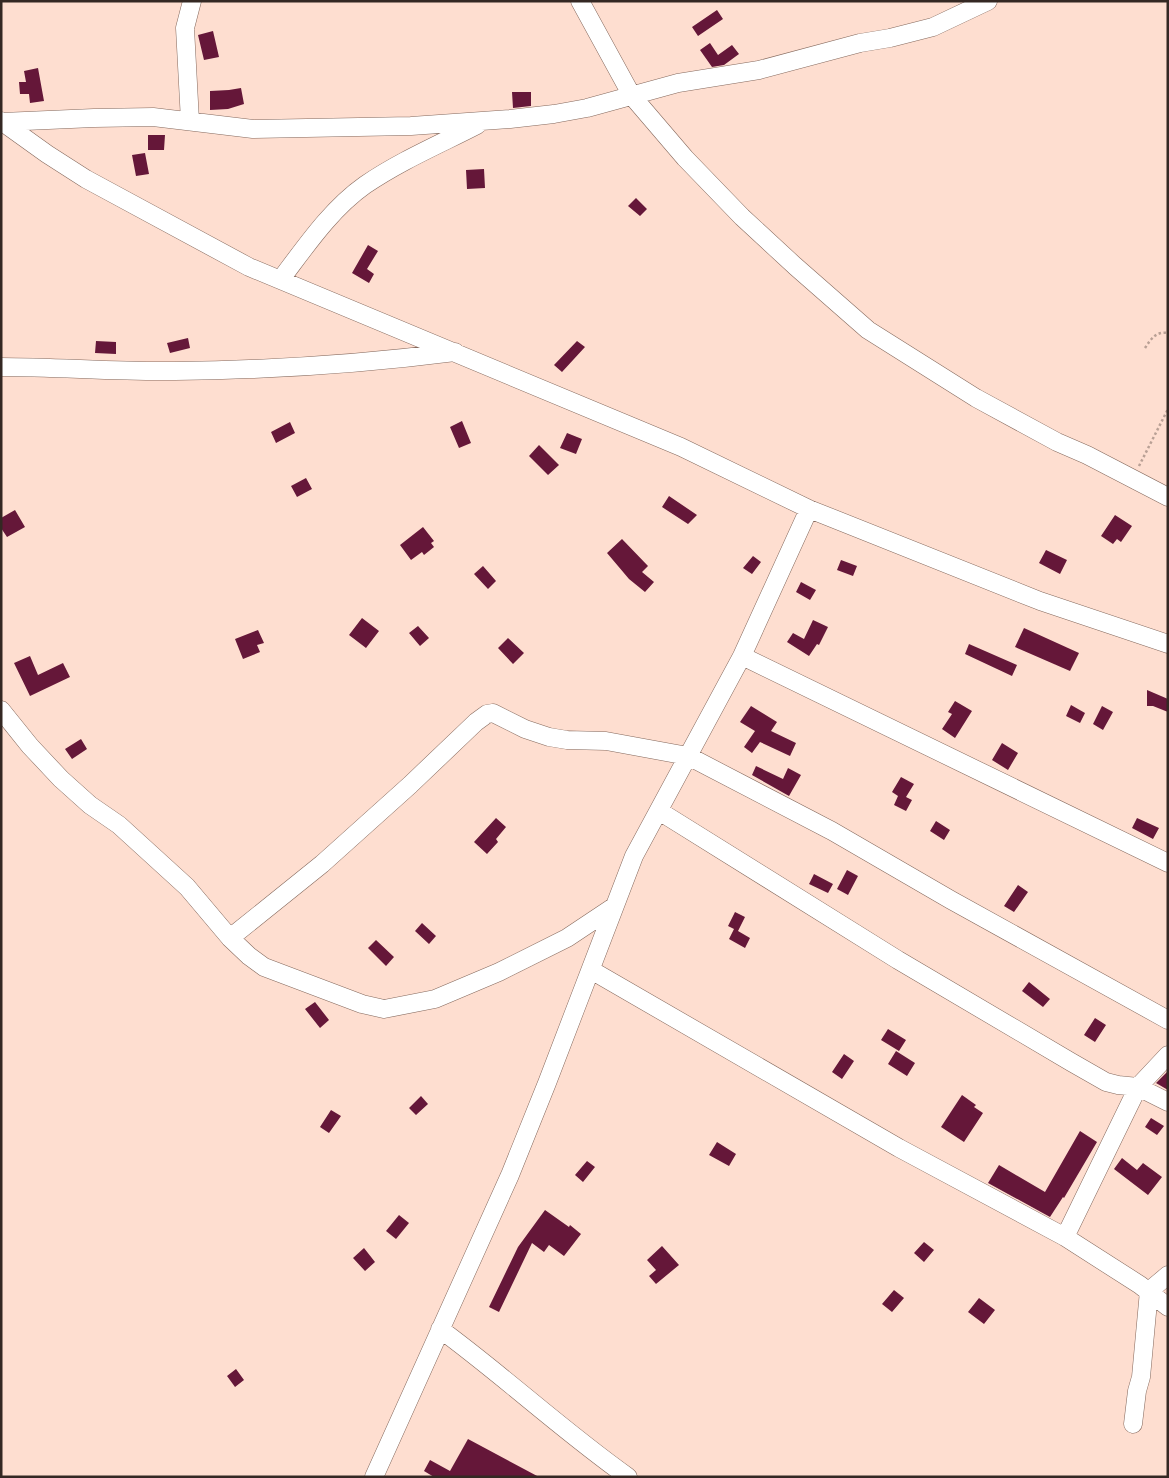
<svg xmlns="http://www.w3.org/2000/svg" width="1169" height="1478" font-family="Barlow,sans-serif">
<rect width="100%" height="100%" fill="#feded0"/>
<path fill="#651739" d="M717,10L723,19L698,36L692,27Z
M213,31L219,57L204,60L198,35Z
M710,43L718,55L732,45L739,54L724,65L712,67L700,50Z
M38,68L44,101L30,103L29,94H20L19,82H26L24,71Z
M241,88L244,104L228,109L210,110V91L229,90Z
M512,92H531V106L513,108Z
M148,135H165L164,150H148Z
M145,153L149,174L136,176L132,155Z
M484,169L485,188L467,189L466,170Z
M636,198L647,209L640,216L628,206Z
M368,245L378,251L367,269L374,274L369,283L352,273Z
M188,338L190,348L170,353L167,343Z
M96,341L116,342V354L95,353Z
M577,341L585,347L562,372L554,365Z
M462,421L471,443L459,448L450,427Z
M290,422L295,433L276,443L271,432Z
M567,433L582,439L576,454L560,448Z
M539,445L559,465L548,475L529,456Z
M306,478L312,489L297,497L291,486Z
M669,496L697,515L688,524L662,507Z
M15,510L25,527L7,537L1,528V518Z
M1115,515L1132,526L1121,542L1117,539L1113,544L1101,536Z
M423,527L434,541L431,543L434,547L424,555L422,552L411,560L400,545Z
M622,539L648,566L642,572L654,582L645,592L629,579L607,553Z
M1046,550L1067,560L1060,574L1039,563Z
M753,556L761,562L752,574L743,568Z
M841,560L857,566L853,576L837,570Z
M483,566L496,581L488,589L474,574Z
M801,582L816,590L810,600L796,592Z
M362,618L379,631L366,648L349,635Z
M813,620L828,627L819,645L817,644L809,656L787,642L793,633L804,639Z
M418,626L429,638L420,646L409,633Z
M1024,628L1079,653L1070,671L1015,647Z
M258,630L264,643L257,645L260,652L243,659L235,639Z
M508,638L524,653L513,664L498,648Z
M969,644L1017,665L1012,676L965,654Z
M30,656L38,675L63,663L70,677L30,696L14,663Z
M1147,690L1168,699V712L1153,706H1147Z
M955,701L972,711L955,738L942,729L952,714L948,712Z
M1071,705L1085,713L1080,723L1066,716Z
M751,706L777,722L771,731L796,743L790,756L760,742L752,753L744,747L755,731L740,722Z
M1102,706L1113,712L1103,730L1093,724Z
M81,739L87,749L72,759L65,749Z
M1002,743L1018,753L1008,770L992,760Z
M756,766L783,779L788,768L801,775L789,796L752,775Z
M901,777L914,784L906,797L912,800L906,811L894,805L898,796L892,792Z
M496,818L506,827L496,839L498,842L487,854L474,842Z
M1137,818L1159,828L1153,839L1132,828Z
M936,821L950,830L944,840L930,831Z
M847,870L858,876L848,895L837,889Z
M814,874L833,884L828,893L809,884Z
M1018,885L1028,892L1014,912L1004,906Z
M735,912L745,917L738,931L750,938L745,948L729,939L734,929L728,926Z
M422,923L436,936L429,944L415,931Z
M376,940L394,957L386,966L368,948Z
M1029,982L1050,999L1043,1007L1022,991Z
M315,1002L329,1020L320,1028L305,1009Z
M1095,1018L1106,1025L1095,1042L1084,1035Z
M888,1029L906,1040L899,1051L881,1040Z
M896,1051L915,1063L907,1076L888,1064Z
M844,1054L854,1061L842,1079L832,1072Z
M1168,1071V1090L1156,1083Z
M962,1095L976,1105L974,1107L983,1113L964,1142L941,1127Z
M421,1096L428,1104L416,1115L409,1108Z
M331,1110L341,1116L329,1133L320,1127Z
M1151,1118L1164,1126L1157,1135L1145,1127Z
M1080,1131L1097,1142L1064,1198L1063,1197L1050,1217L988,1183L999,1165L1045,1192Z
M717,1142L736,1154L729,1166L709,1155Z
M1122,1158L1137,1170L1143,1163L1162,1177L1148,1195L1114,1169Z
M587,1161L595,1167L583,1182L575,1175Z
M545,1210L569,1227L570,1225L581,1234L564,1256L549,1245L544,1252L532,1243L499,1312L489,1307L518,1247Z
M399,1215L409,1223L396,1239L386,1231Z
M924,1242L934,1250L924,1262L914,1253Z
M662,1246L679,1265L656,1284L649,1276L656,1270L647,1260Z
M364,1248L375,1262L365,1271L353,1258Z
M894,1290L904,1298L892,1312L882,1304Z
M979,1298L995,1310L984,1324L968,1312Z
M236,1369L244,1380L235,1387L227,1376Z
M468,1439L539,1477H434L424,1471L430,1460L450,1471Z"/>
<g fill="none" stroke-linecap="round" stroke-linejoin="round">
<defs>
<path id="minor" d="M580,1L632,96L685,158L742,217L795,266L868,330L976,398L1057,442L1087,455L1168,497
M1,121L47,154L86,179L249,267L681,447L809,509L1040,601L1168,644
M190,121L185,28L192,1
M2,122L94,118L153,117L253,129L411,126L510,119L554,114L587,108L678,83L759,70L860,43L890,38L933,27L988,1
M281,279C306,246 331,209 365,185C400,161 440,144 477,125
M1,367C59,367 117,372 175,371C269,370 362,364 455,352
M742,656L1168,863
M1,710L30,746L61,779L90,805L119,825L187,887L230,938L249,956L264,967L362,1004L384,1009L435,999L499,972L567,938L615,906
M659,811L898,960L1071,1062L1106,1082L1118,1085L1138,1087L1168,1102
M230,938L322,864L410,785L476,722L487,714L493,713L525,729L549,737L567,740L606,741L688,756L832,831L951,900L1168,1020
M591,970L899,1148L1065,1237L1140,1285L1168,1307
M1065,1237L1138,1087L1168,1055
M440,1329C504,1376 563,1431 628,1477
M1133,1424L1137,1391L1141,1377L1149,1291L1168,1275
M374,1477L510,1175L547,1083L634,856L742,656L809,509"/>
</defs>
<use href="#minor" stroke="#85695d" stroke-width="19"/>
<path stroke="#b9a095" stroke-width="2.5" stroke-dasharray="2.5 2.5" stroke-linecap="butt" d="M1145,348C1151,339 1156,331 1168,333
M1139,466L1168,409"/>
<use href="#minor" stroke="#fff" stroke-width="18"/>
</g>
<rect width="1169" height="1478" fill="none" stroke="#342823" stroke-width="5"/>
</svg>
